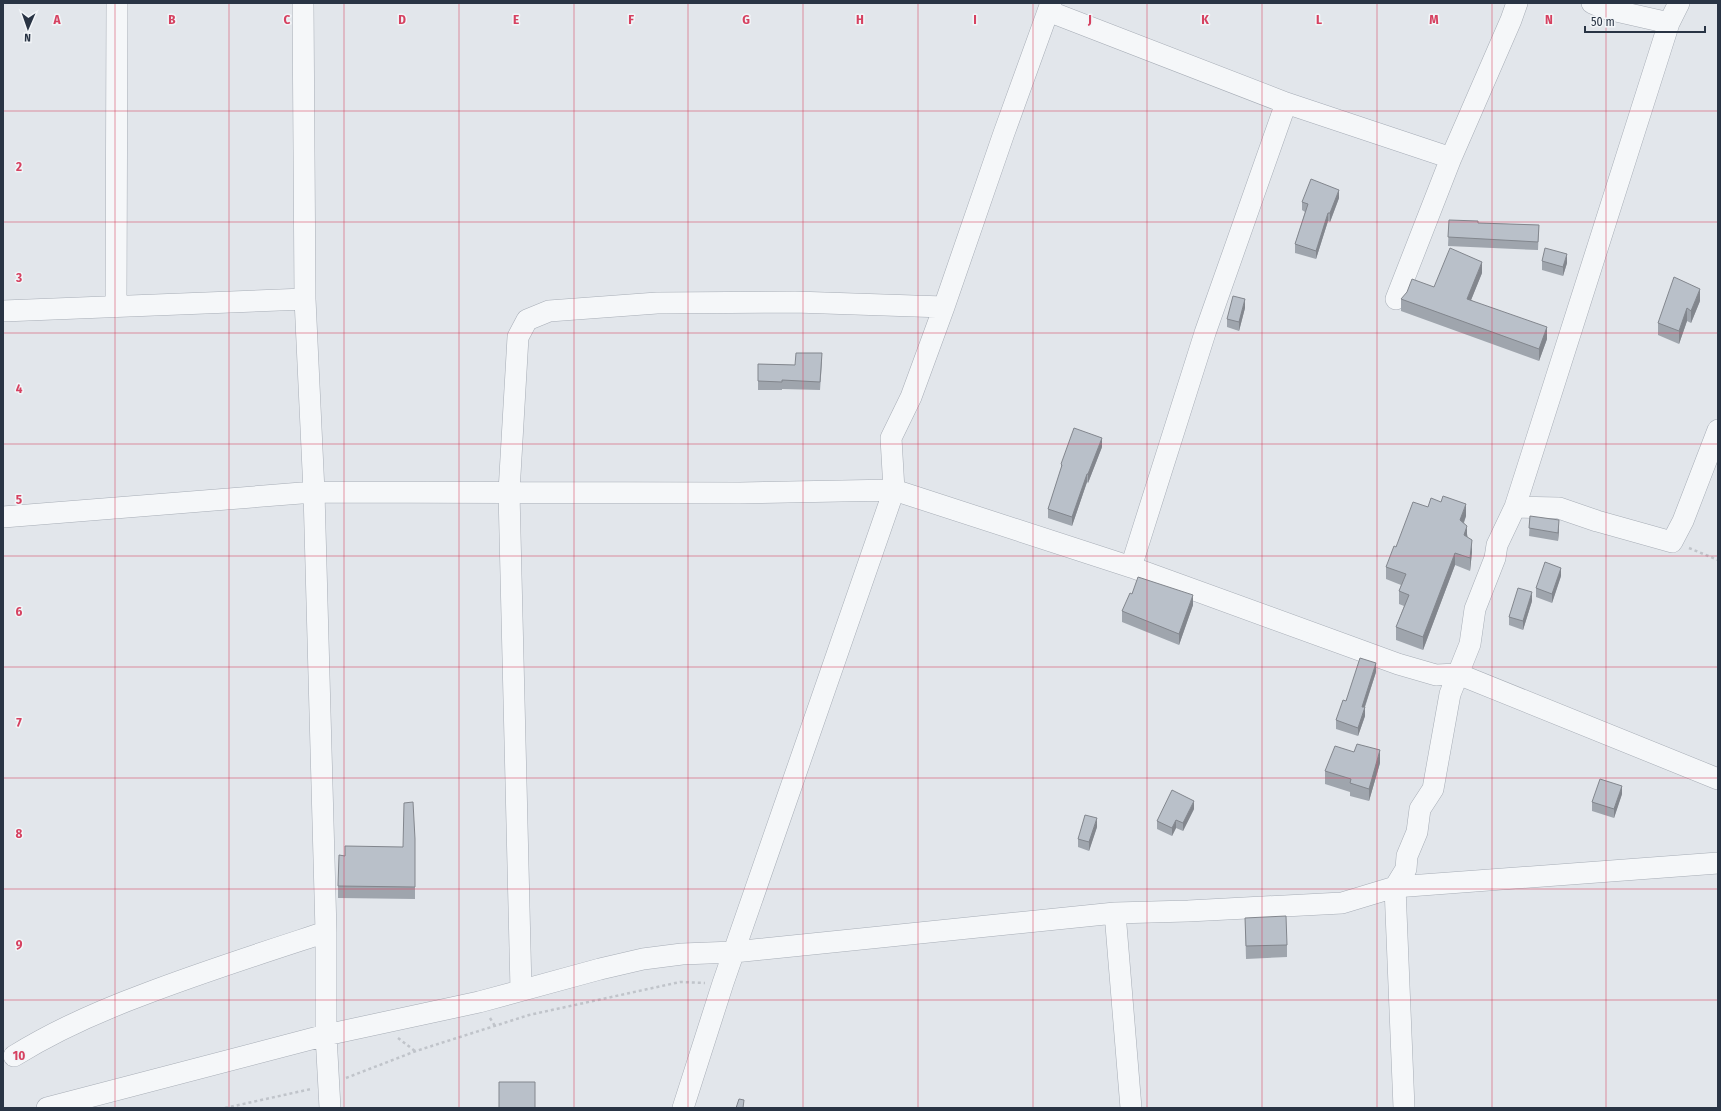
<svg xmlns="http://www.w3.org/2000/svg" width="1721" height="1111" font-family="'Fira Sans Condensed',sans-serif">
<rect width="100%" height="100%" fill="#e2e6eb"/>
<g fill="none" stroke-linecap="round" stroke-linejoin="round">
<defs>
<path id="minor" d="M303,3L305,299L314,492L326,932V1035L330,1108
M1592,3L1603,8L1669,23
M1048,11L1286,103L1451,158
M1396,299L1451,158L1511,20L1517,3
M116,307L117,3
M3,311L305,299
M1515,507L1559,508L1597,521L1672,542L1683,521L1718,430
M3,517L314,492L740,493L894,490L1131,567L1398,664L1436,675L1458,674L1718,779
M1131,567L1205,333L1286,103
M1115,913L1131,1108
M521,990L509,492L518,337L527,320L549,311L657,303L795,302L944,307
M14,1056C56,1030 99,1011 145,994C205,971 265,952 326,932
M47,1108L326,1035L479,1002L600,969L643,959L682,954L734,952L1115,913L1188,911L1342,903L1395,887L1718,863
M683,1108L723,983L894,490L891,438L911,397L944,307L1004,133L1051,3
M1404,1108L1395,887L1406,869L1407,856L1417,832L1420,809L1433,789L1450,694L1470,644L1475,609L1495,558L1497,545L1515,507L1669,23L1679,3"/>
</defs>
<use href="#minor" stroke="#a7adb6" stroke-width="22"/>
<path stroke="#c0c4ca" stroke-width="2.5" stroke-dasharray="3 3" stroke-linecap="butt" d="M1689,548L1718,560
M490,1018L495,1026
M398,1038L415,1051
M346,1078L416,1051L529,1015L680,982L705,983
M225,1108L311,1089"/>
<use href="#minor" stroke="#f5f7f9" stroke-width="21"/>
</g>
<path fill="#9fa5ad" d="M1339,198L1330,222L1328,221L1316,259L1295,253V244L1305,212L1302,210V202Z
M1449,220L1478,223L1539,225L1538,250L1448,246Z
M1542,261L1567,263L1563,276L1542,270Z
M1482,273L1471,300L1547,339L1539,361L1401,311V299L1434,287Z
M1700,301L1691,323L1687,321L1679,344L1658,335V323Z
M1245,308L1239,331L1227,327V319Z
M822,362L820,390L782,389V390H758V364L795,365Z
M1102,447L1088,483L1087,482L1072,526L1048,518V509L1061,471V464Z
M1428,507L1466,516L1464,523L1472,552L1470,571L1455,565L1423,650L1396,640V627L1404,606L1399,604V591L1401,585L1386,579V567L1396,547Z
M1530,516L1559,529L1558,541L1529,536Z
M1561,576L1552,603L1536,597V588Z
M1132,594L1193,605L1179,645L1122,622V611Z
M1532,601L1523,630L1509,625V617Z
M1376,672L1365,707V716L1358,736L1336,729V720L1346,701Z
M1380,763L1369,801L1350,796V792L1325,784V771Z
M1622,794L1614,818L1592,811V802Z
M1194,809L1183,831L1176,828L1172,836L1157,829V821Z
M1097,827L1089,851L1078,847V839Z
M415,839V899L338,898V886L345,856L403,847Z
M1245,918L1287,945V957L1246,959Z"/>
<path fill="#82868d" d="M1339,190V198L1330,222V213Z
M1328,213V221L1316,259V251Z
M1567,254V263L1563,276V267Z
M1482,262V273L1467,310V299Z
M1700,289V301L1691,323V311Z
M1245,299V308L1239,331V322Z
M1687,308V321L1679,344V331Z
M1547,327V339L1539,361V349Z
M1102,438V447L1088,483V474Z
M1087,474V482L1072,526V517Z
M1466,504V516L1460,532V520Z
M1559,520V529L1558,541V533Z
M1467,526V539L1464,535Z
M1472,540V552L1470,571V558Z
M1455,553V565L1423,650V637Z
M1561,568V576L1552,603V594Z
M1532,592V601L1523,630V621Z
M1193,595V605L1179,645V634Z
M1376,663V672L1362,715V707Z
M1365,707V716L1358,736V728Z
M1380,750V763L1369,801V789Z
M1622,786V794L1614,818V809Z
M1194,801V809L1183,831V823Z
M1097,818V827L1089,851V842Z
M1176,820V828L1172,836V828Z"/>
<path fill="#b9c0c9" stroke="#82868d" d="M1311,179L1339,190L1330,213H1328L1316,251L1295,244L1308,204L1302,202Z
M1449,220L1478,221V223L1539,225L1538,242L1448,237Z
M1450,248L1482,262L1467,299L1547,327L1539,349L1401,299L1407,292L1412,279L1434,287Z
M1545,248L1567,254L1563,267L1542,261Z
M1674,277L1700,289L1691,311L1687,308L1679,331L1658,323Z
M1233,296L1245,299L1239,322L1227,319Z
M796,353H822L820,382L782,380V382L758,381V364L795,365Z
M1074,428L1102,438L1088,474H1087L1072,517L1048,509L1062,465L1061,464Z
M1443,496L1466,504L1460,520L1467,526L1464,535L1472,540L1470,558L1455,553L1423,637L1396,627L1409,595L1399,591L1406,574L1386,567L1394,546L1396,547L1413,502L1428,507L1431,498L1441,502Z
M1530,516L1559,520L1558,533L1529,528Z
M1545,562L1561,568L1552,594L1536,588Z
M1138,577L1193,595L1179,634L1122,611L1130,593L1132,594Z
M1518,588L1532,592L1523,621L1509,617Z
M1360,658L1376,663L1362,707H1365L1358,728L1336,720L1343,700L1346,701Z
M1357,744L1380,750L1369,789L1350,783L1351,779L1325,771L1335,746L1354,752Z
M1600,779L1622,786L1614,809L1592,802Z
M1172,790L1194,801L1183,823L1176,820L1172,828L1157,821Z
M413,802L415,839V887L338,886L339,855L345,856V846L403,847L404,803Z
M1085,815L1097,818L1089,842L1078,839Z
M1286,916L1287,945L1246,946L1245,918Z
M499,1082H535V1108H499Z
M739,1099L744,1100L743,1108H736Z"/>
<path fill="none" stroke="#d64160" stroke-width="1" stroke-opacity="0.55" d="M115,3V1108M229,3V1108M344,3V1108M459,3V1108M574,3V1108M688,3V1108M803,3V1108M918,3V1108M1033,3V1108M1147,3V1108M1262,3V1108M1377,3V1108M1492,3V1108M1606,3V1108M3,111H1718M3,222H1718M3,333H1718M3,444H1718M3,556H1718M3,667H1718M3,778H1718M3,889H1718M3,1000H1718"/>
<g font-size="13" text-anchor="middle" font-weight="bold" fill="#d64160" stroke="#f2f5f8" stroke-width="3" stroke-linejoin="round" paint-order="stroke">
<text x="57" y="24">A</text>
<text x="172" y="24">B</text>
<text x="287" y="24">C</text>
<text x="402" y="24">D</text>
<text x="516" y="24">E</text>
<text x="631" y="24">F</text>
<text x="746" y="24">G</text>
<text x="860" y="24">H</text>
<text x="975" y="24">I</text>
<text x="1090" y="24">J</text>
<text x="1205" y="24">K</text>
<text x="1319" y="24">L</text>
<text x="1434" y="24">M</text>
<text x="1549" y="24">N</text>
<text x="19" y="171">2</text>
<text x="19" y="282">3</text>
<text x="19" y="393">4</text>
<text x="19" y="504">5</text>
<text x="19" y="616">6</text>
<text x="19" y="727">7</text>
<text x="19" y="838">8</text>
<text x="19" y="949">9</text>
<text x="19" y="1060">10</text>
</g>
<rect width="1721" height="1111" fill="none" stroke="#293444" stroke-width="8"/>
<g transform="translate(28 28) rotate(182)" stroke="#f2f5f8" stroke-width="3" paint-order="stroke">
<path d="M0-3L7 15L0 10L-7 15Z" fill="#293444"/>
<text y="-6" font-size="11" font-weight="bold" text-anchor="middle" fill="#293444">N</text>
</g>
<path d="M1585 26v6h120v-6" fill="none" stroke="#293444" stroke-width="2"/>
<text x="1591" y="26" font-size="12" fill="#293444" stroke="#f2f5f8" stroke-width="3" paint-order="stroke">50 m</text>
</svg>
